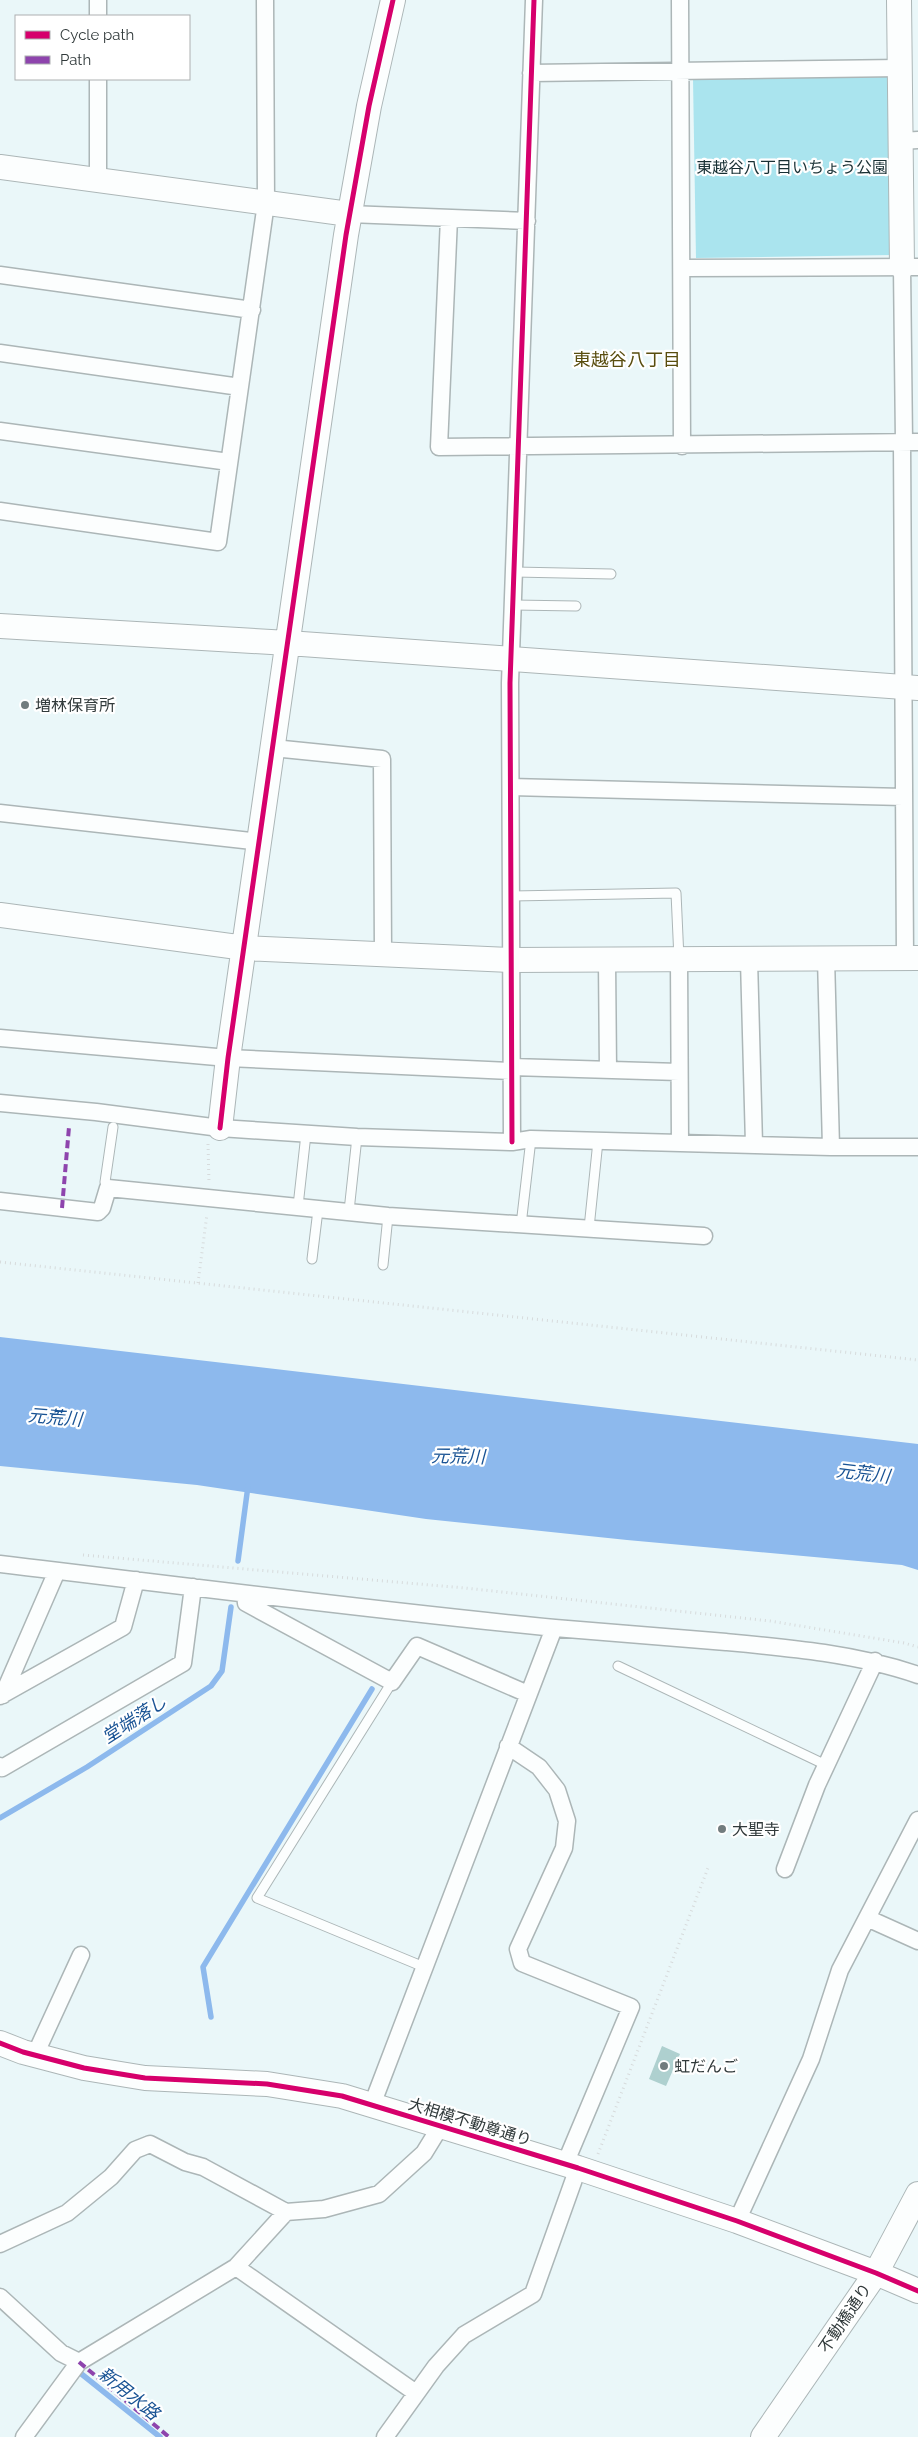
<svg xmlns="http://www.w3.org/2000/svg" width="918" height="2437" font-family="Raleway,'Noto Sans JP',sans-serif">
<rect width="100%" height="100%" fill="#eaf7f9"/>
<path fill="#aae4ee" d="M889,77L892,255L696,258L693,79Z"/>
<path fill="#8db9ed" d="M0,1337L918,1444V1570L902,1565L627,1540L426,1519L197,1485L0,1466Z"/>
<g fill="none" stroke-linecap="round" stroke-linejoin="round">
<path stroke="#8db9ed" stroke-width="5.5" d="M238,1561L248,1486
M0,1818L87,1767L211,1686L222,1671L231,1607
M211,2017L203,1967L372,1689
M79,2372L160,2437"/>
</g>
<path fill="#aed0cf" d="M662,2046L680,2054L666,2086L649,2079Z"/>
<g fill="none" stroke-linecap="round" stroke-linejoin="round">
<defs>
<path id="lane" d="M515,572L611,574
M514,605L576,606
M512,896L676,893L679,959
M108,1190L105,1182L113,1127
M298,1206L306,1134
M349,1211L357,1137
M521,1225L531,1139
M589,1228L598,1141
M312,1259L318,1210
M383,1265L388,1216
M618,1666L826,1765
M392,1682L257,1898L424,1967"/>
<path id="street" d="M98,0V16
M680,0L682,446
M531,73L900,68
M98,79V180
M901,141L918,140
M349,214L527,221
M449,218L439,447L918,442
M902,267L904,442
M682,268L918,267
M0,275L252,310
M0,353L240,387
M0,431L229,462
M902,442L905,958
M0,511L218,542L266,203L265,0
M273,748L382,759L383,953
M511,787L903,797
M0,813L260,842
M826,958L831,1147
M679,960L680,1143
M749,960L754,1144
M607,961L608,1070
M0,1038L228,1058L512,1071
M512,1067L679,1072
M0,1103L96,1112L220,1128L357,1137L512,1142L531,1139L831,1147H918
M512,1142L510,683L534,0
M0,1201L98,1212L102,1208L108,1188L388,1216L704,1236
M0,1564C185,1586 369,1610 555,1628C612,1633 669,1637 726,1642C791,1648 857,1654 918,1675
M245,1594L246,1603L392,1682L417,1646L528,1694
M3,1695L57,1571
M0,1696L123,1627L136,1580
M508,1746L539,1767L557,1790L567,1821L564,1848L518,1949L522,1963L631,2007L565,2164
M0,1766L2,1768L183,1663L193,1587
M785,1869L817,1785L875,1661
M867,1918L918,1941
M35,2055L81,1955
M372,2105L554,1628
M737,2221L811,2059L840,1970L918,1820
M0,2244L67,2213L111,2177L135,2150L150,2144L185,2162L203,2167L286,2212L324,2209L379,2194L424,2153L440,2127
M236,2267L416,2393
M0,2297L61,2353L79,2362
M24,2437L79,2362L236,2267L286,2212
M385,2437L436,2366L464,2335L533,2294L578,2168"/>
<path id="secondary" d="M899,0L902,267
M0,167L349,214
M0,626L288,643L918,688
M0,915L245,948L512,960L918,958
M220,1128L228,1058L346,235L369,106L393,0
M0,2043L23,2052L84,2068L145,2078L267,2084L342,2096L578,2168L737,2221L876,2273L918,2291
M763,2437L876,2273L918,2194"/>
</defs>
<use href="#lane" stroke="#acb6b7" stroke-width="11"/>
<use href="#street" stroke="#acb6b7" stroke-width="19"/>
<use href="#secondary" stroke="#acb6b7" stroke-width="26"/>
<path stroke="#d7dbdc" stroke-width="3" stroke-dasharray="1 4" stroke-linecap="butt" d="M208,1144L209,1183
M0,1262L918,1360
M198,1283L207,1214
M83,1555L465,1588L770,1621L904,1643L918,1647
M598,2154L708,1868"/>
<use href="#lane" stroke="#fcfefe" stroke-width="9"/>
<use href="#street" stroke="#fcfefe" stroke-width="16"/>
<use href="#secondary" stroke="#fcfefe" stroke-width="24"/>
<path stroke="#8e44ad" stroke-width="4" stroke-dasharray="8 4" stroke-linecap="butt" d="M62,1208L69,1127
M79,2362L169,2437"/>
<defs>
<path id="cycleway" d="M220,1128L228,1058L346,235L369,106L393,0
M512,1142L510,683L534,0
M0,2043L23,2052L84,2068L145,2078L267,2084L342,2096L578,2168L737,2221L876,2273L918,2291"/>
</defs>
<use href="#cycleway" stroke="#fff" stroke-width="8"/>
<use href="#cycleway" stroke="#d6006c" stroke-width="5"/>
</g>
<g fill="#727c7e" stroke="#fff" stroke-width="2">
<circle cx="25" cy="705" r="5"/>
<circle cx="722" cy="1829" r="5"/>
<circle cx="664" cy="2066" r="5"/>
</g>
<g text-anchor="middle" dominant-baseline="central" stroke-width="4.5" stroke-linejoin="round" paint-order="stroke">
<g font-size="16" fill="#183034" stroke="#fff">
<text x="792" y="167">東越谷八丁目いちょう公園</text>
</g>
<g font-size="16" fill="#313a3b" stroke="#fff" text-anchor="start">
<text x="35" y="705">増林保育所</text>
<text x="732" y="1829">大聖寺</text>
<text x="674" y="2066">虹だんご</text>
</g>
<g font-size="16" fill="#313a3b" stroke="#fff">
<text transform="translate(470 2122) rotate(17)">大相模不動尊通り</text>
<text transform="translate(845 2318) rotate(-56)">不動橋通り</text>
</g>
<g font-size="18" fill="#594d0e" stroke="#fff">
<text x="627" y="359">東越谷八丁目</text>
</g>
<g font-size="18" font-style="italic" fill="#195394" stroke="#fff">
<text transform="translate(55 1417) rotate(5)">元荒川</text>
<text transform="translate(458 1456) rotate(1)">元荒川</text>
<text transform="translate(863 1473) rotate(7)">元荒川</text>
<text transform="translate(134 1719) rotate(-33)">堂端落し</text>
<text transform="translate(129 2393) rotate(39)">新用水路</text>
</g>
</g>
<rect x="15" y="15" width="175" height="65" fill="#ffffff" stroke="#adb0b1"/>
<rect x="25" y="31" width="25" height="8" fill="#d6006c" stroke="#adb0b1"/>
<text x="60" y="40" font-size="15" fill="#313a3b">Cycle path</text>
<rect x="25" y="56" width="25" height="8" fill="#8e44ad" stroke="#adb0b1"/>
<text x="60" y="65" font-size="15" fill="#313a3b">Path</text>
</svg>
